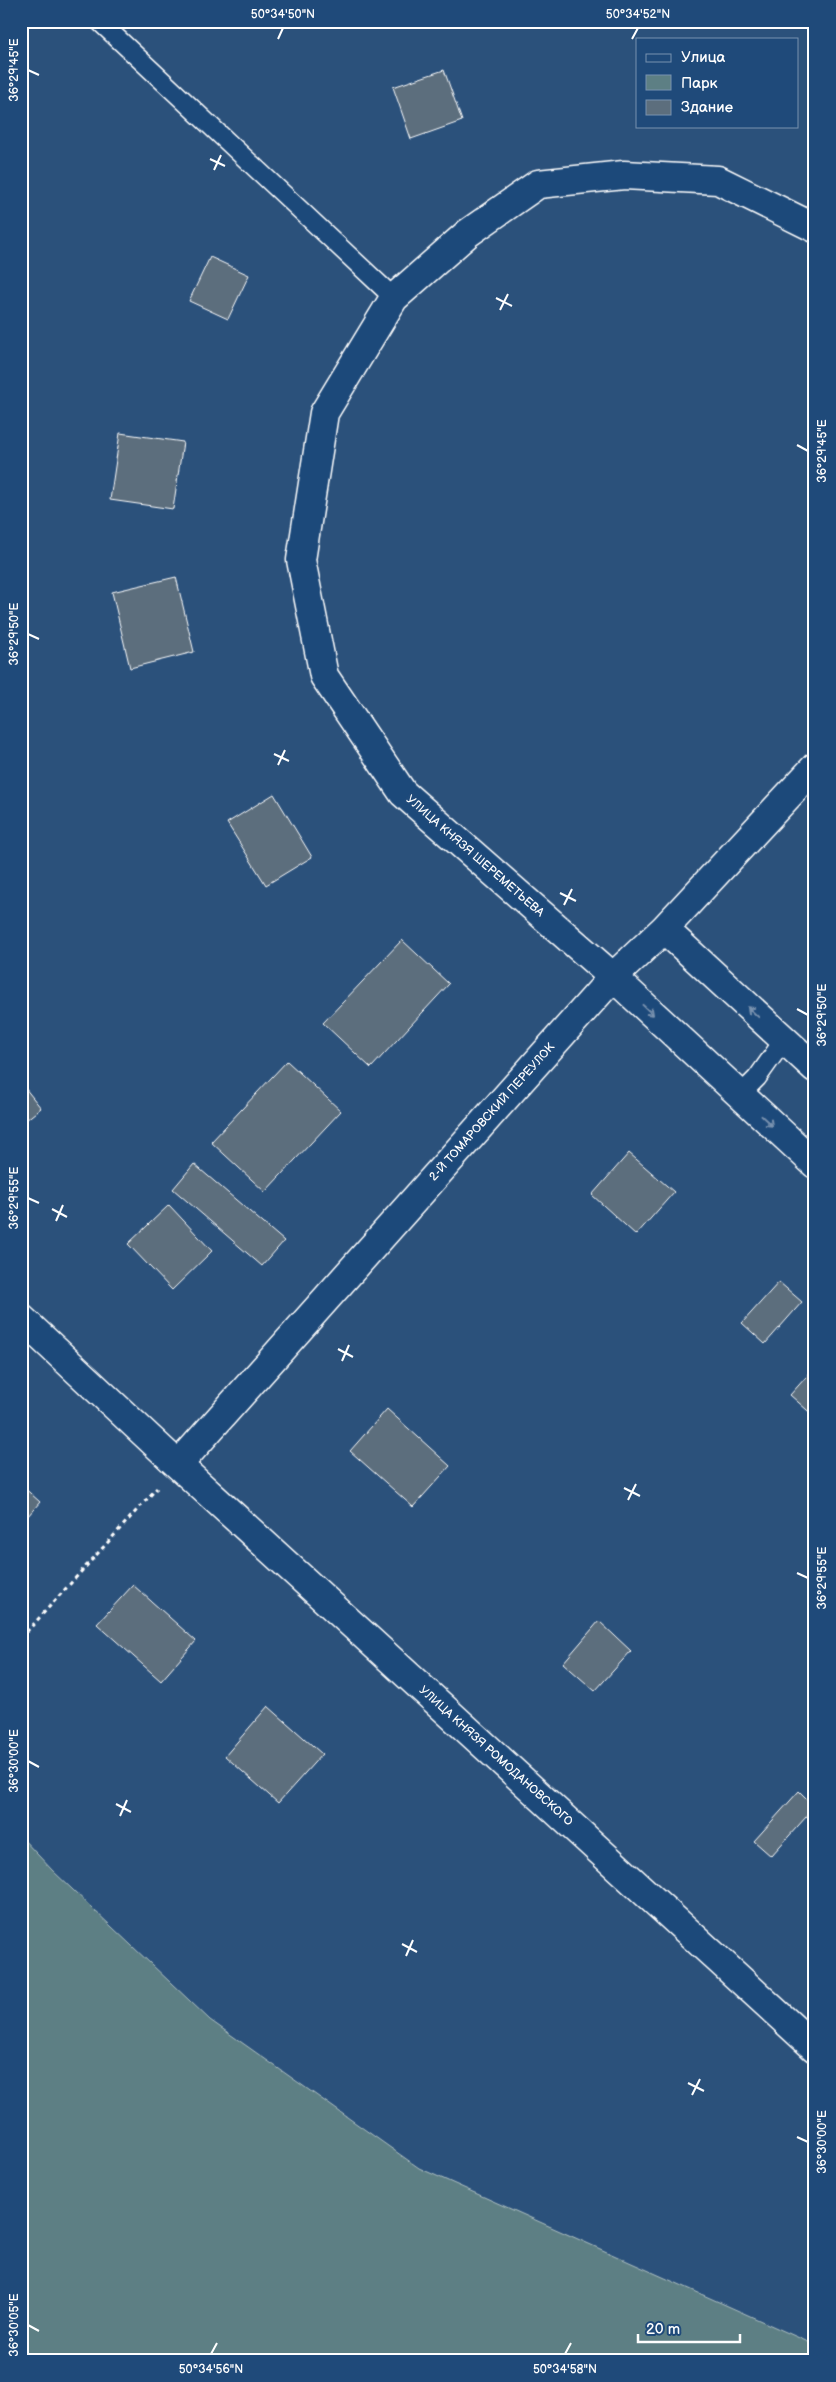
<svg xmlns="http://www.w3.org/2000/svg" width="836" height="2382" font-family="'Balsamiq Sans',sans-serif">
<rect width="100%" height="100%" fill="#2b517b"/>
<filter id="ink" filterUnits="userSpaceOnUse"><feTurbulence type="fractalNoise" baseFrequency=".02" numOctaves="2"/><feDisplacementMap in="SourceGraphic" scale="10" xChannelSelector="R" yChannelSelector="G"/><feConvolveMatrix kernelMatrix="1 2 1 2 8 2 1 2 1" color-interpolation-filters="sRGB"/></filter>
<g filter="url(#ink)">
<path fill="#5d7f84" stroke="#aebfc2" d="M21,1837L53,1871L210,2020L419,2168L815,2345V2361H21Z"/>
<path fill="#5c6e7d" stroke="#fff" d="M444,70L462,121L411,139L393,87Z
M210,257L249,275L228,319L189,301Z
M120,433L183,442L173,509L110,500Z
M176,577L194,652L130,668L112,592Z
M274,794L312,857L266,885L227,823Z
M402,940L449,984L371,1068L323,1023Z
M287,1061L341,1111L265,1192L211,1142Z
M21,1083L41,1108L21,1124Z
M629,1153L674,1192L636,1235L592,1195Z
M194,1164L284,1241L262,1266L173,1189Z
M169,1205L212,1251L172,1290L128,1244Z
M779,1282L802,1302L765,1344L742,1323Z
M815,1367V1417L790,1395Z
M387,1409L450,1466L413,1507L350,1451Z
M21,1485L40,1502L21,1524Z
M133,1585L196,1641L161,1681L97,1624Z
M599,1621L631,1651L595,1691L563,1663Z
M268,1706L322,1754L278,1803L225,1756Z
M799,1791L815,1807L771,1856L754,1841Z"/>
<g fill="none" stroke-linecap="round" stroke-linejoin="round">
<defs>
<path id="lane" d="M99,21L394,298
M740,1095L757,1078L784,1040"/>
<path id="street" d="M815,228L718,180L624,175L538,184L468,233L394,298L324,413L301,560L324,676L403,793L613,977L815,1164
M664,929L815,1068
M21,1318L178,1465L815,2048
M178,1465L613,977L664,929L815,767"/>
</defs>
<use href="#lane" stroke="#fff" stroke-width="21"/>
<use href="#street" stroke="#fff" stroke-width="31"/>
<path stroke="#fff" stroke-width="3" stroke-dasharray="4 4" stroke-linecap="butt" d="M21,1638L157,1488"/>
<use href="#lane" stroke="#1f4a7a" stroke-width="18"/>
<use href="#street" stroke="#1f4a7a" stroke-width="28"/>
</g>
<defs><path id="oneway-shaft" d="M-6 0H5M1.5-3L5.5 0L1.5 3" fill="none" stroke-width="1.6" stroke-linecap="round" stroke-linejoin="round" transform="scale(1.25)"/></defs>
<g stroke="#7992af">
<use href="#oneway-shaft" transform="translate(648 1010) rotate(43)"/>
<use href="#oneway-shaft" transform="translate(753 1012) rotate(-137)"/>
<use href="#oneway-shaft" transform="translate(767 1121) rotate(43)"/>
</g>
</g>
<path fill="none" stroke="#fff" stroke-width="2" d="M278,39L283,28M632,39L638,28M28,70L39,75M210,159L225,166M214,170L221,155M496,298L512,306M500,310L508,294M797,445L808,451M28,634L39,639M274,754L289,761M278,765L285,750M560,893L576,901M564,905L572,889M797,1009L808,1015M28,1198L39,1203M52,1209L67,1217M56,1221L63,1205M338,1349L353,1357M342,1361L349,1345M624,1488L640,1496M628,1500L636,1484M797,1573L808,1578M28,1761L39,1767M116,1804L131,1812M120,1816L127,1800M402,1944L417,1952M406,1956L413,1940M688,2083L704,2091M692,2095L700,2079M797,2137L808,2142M28,2325L39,2331M211,2354L217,2343M565,2354L571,2343"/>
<g text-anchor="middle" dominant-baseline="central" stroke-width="5" stroke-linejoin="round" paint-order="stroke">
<g font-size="12" fill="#fff" stroke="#1f4a7a">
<text transform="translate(475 856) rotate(41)">УЛИЦА КНЯЗЯ ШЕРЕМЕТЬЕВА</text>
<text transform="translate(492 1112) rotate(-48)">2-Й ТОМАРОВСКИЙ ПЕРЕУЛОК</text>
<text transform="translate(496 1756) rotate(42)">УЛИЦА КНЯЗЯ РОМОДАНОВСКОГО</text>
</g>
</g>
<rect width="836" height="2382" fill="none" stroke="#1f4a7a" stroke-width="55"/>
<rect x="636" y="38" width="162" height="90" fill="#1f4a7a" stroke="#7992af"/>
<rect x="646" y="54" width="25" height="8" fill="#1f4a7a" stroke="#7992af"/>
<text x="681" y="62" font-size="15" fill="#ffffff">Улица</text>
<rect x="646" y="75" width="25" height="15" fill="#5d7f84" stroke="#7992af"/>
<text x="681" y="88" font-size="15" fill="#ffffff">Парк</text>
<rect x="646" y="100" width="25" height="15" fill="#5c6e7d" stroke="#7992af"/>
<text x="681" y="112" font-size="15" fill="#ffffff">Здание</text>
<path d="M638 2334v8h102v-8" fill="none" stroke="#ffffff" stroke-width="2.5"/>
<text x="646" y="2334" font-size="15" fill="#ffffff" stroke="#1f4a7a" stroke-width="4" paint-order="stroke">20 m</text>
<rect x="28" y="28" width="780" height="2326" fill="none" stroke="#fff" stroke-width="2"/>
<g font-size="12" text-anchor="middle" fill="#fff">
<text x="283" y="18">50°34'50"N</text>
<text x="638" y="18">50°34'52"N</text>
<text transform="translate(14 70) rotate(-90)" y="4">36°29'45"E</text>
<text transform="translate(822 451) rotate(-90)" y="4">36°29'45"E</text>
<text transform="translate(14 634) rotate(-90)" y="4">36°29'50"E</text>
<text transform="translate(822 1015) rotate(-90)" y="4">36°29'50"E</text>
<text transform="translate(14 1198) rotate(-90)" y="4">36°29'55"E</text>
<text transform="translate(822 1578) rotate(-90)" y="4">36°29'55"E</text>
<text transform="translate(14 1761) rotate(-90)" y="4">36°30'00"E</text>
<text transform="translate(822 2142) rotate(-90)" y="4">36°30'00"E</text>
<text transform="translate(14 2325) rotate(-90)" y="4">36°30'05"E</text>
<text x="211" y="2373">50°34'56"N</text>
<text x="565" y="2373">50°34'58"N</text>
</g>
</svg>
